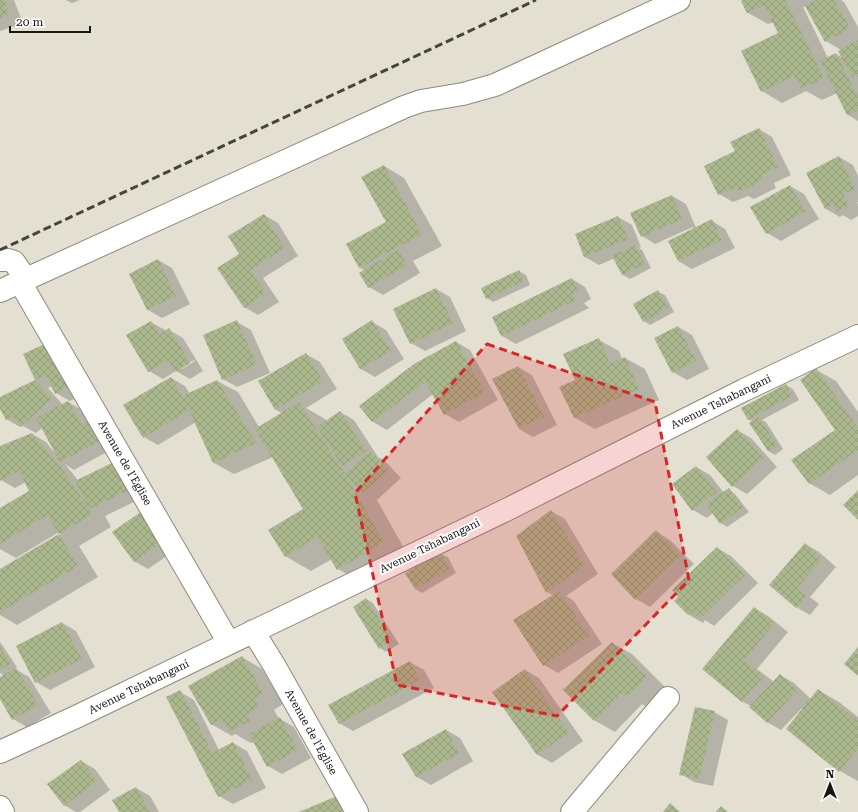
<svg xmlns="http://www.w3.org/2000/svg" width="858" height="812" font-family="'Roboto Serif',serif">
<defs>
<pattern id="building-cross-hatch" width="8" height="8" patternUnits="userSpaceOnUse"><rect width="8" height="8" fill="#abb88e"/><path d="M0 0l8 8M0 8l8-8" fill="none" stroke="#929d79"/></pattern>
</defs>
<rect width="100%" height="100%" fill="#e3dfd1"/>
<path fill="#0003" fill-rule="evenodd" d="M0,0H14L23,23L0,31Z
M66,0H80L72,3Z
M745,0H841L844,2L858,27V121L848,115L837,93L822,100L806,91L782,103L762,91L779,34L774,22L768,24L748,13ZM806,6L826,41L841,50L843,58L836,54L828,58L803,7Z
M759,129L772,137L791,175L774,183L776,188L754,199L748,196L733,202L719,194L736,152Z
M839,157L853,165L858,176V202H857L858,205V216L851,220L843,215L840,217L826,209Z
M384,166L404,178L442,246L413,261L420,273L383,295L369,287L365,271L360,268L347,244L387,223Z
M790,186L804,194L819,219L781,241L767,233Z
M672,196L686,204L696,228L712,221L725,229L735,248L692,269L678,261L694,229L693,227L655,244L642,236Z
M264,215L278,223L298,256L263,278L279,302L258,315L244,307L241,254Z
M618,217L632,225L641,247L639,248L642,250L651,268L630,279L623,275L615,258L599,265L585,257L576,234Z
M158,260L172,268L190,304L162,318L148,310L130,275Z
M519,271L526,275L530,285L493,302L487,298L482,289Z
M572,279L585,287L591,299L584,303L589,308L516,344L502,336L493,318Z
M436,289L450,297L466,331L425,351L411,343Z
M658,292L665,295L674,312L650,325L644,321Z
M151,322L165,330V332L169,330L183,338L203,371L190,379L176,371L163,379L149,371ZM194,360L195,361L182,369L181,368Z
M237,322L251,330L270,373L237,387L223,379Z
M372,322L386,330L404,359L375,377L361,369L343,339Z
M678,327L692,335L709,369L687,380L673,372Z
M599,340L619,351L622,359L625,358L645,369L659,400L595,429L575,418L561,387L576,380Z
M456,342L470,350L498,400L459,422L445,414L433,394L387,430L373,422L360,406Z
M24,354L84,394L68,402L82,410L88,422L114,448L74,470L65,464L77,479L78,480L118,461L144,497L105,516L111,527L79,546L98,577L17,625L0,615V570L61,534L59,532L16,558L0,549V510L30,491L26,482L15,488L1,480L0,477V447L32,434L46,442L54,452L55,451L42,428L36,433L23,426L20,427L6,419L0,407V398L36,380ZM52,386L56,393L70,401L63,405L48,388Z
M306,354L320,362L337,389L306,408L325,419L327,422L340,412L354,420L378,457L384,460L401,478L377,500L409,557L364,584L338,569L332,559L311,571L285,556L304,509L273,457L234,474L214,463L196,422L158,445L144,437L171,378L185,386L190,394L217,381L238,392L259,427L282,413L276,410L259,382Z
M518,367L532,375L557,425L533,437L519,429Z
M816,370L836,381L858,412V475L830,495L809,483L836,430Z
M786,385L793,389L799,400L762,420L766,422L783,449L775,455L768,451L753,422L748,419Z
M737,430L751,438L777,467L747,494L733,486Z
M696,467L710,475L724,493L729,490L735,494L749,512L727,527L721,523L713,513L707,518L693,510L673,484Z
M551,511L565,519L598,574L566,596L573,600L602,644L558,673L544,665L554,596L547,592Z
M113,532L180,547L148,569L134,561Z
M657,532L670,540L694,564L650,607L636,599Z
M805,544L819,552L836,567L810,597L819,604L810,615L796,607L770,585Z
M717,548L731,556L758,583L714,626L705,620L703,623L689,615L675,601Z
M441,554L448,557L456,573L422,593L415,589Z
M366,599L373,603L399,644L386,652L380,648Z
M754,608L768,616L788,632L757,669L774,682L780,675L794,683L811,699L818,690L839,702L858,717V781L840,771L802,708L781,730L767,722L751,706L743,702L704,669Z
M62,623L76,631L95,667L50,690L36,682Z
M0,642L17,667L15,669L29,677L51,713L27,727L13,719L0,697V678L5,676L0,673Z
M612,643L632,654L667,689L648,708L642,704L615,732L594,720Z
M242,657L262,669L283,704L274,710L279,719H280L294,727L311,758L282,774L268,766L254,742L251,743L235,734L232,736L211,724Z
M410,662L424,670L434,688L353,731L339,723Z
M525,670L539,678L583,741L552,763L538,755L493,692Z
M180,692L194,700L219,750L233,743L247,751L266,788L233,804L219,796Z
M714,712L728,720L713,786L694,782L681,774Z
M446,730L460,738L473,761L431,785L417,777L403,754Z
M81,761L95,769L110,790L80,812H76L64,805Z
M136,788L150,796L159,812H120Z"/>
<path fill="url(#building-cross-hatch)" d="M0,0H4L9,15L0,18Z
M743,0H785L824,78L801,89L794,76L761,92L741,51L778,33L764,5L747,13L741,1Z
M817,0H834L850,28L825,42L805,6Z
M858,40V75L853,78L838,51Z
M836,53L858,97V110L847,115L820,61Z
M759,128L778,167L761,175L763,180L739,192L737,187L718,195L704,166L735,151L730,142Z
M839,156L855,189L843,194L849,206L836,212L833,205L825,209L806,173Z
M384,165L422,234L359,268L346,244L386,222L361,177Z
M790,185L806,211L766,234L750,207Z
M672,195L682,219L641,237L630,213Z
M264,214L285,248L250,270L266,293L244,308L217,268L239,254L228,236Z
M618,216L628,239L584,257L575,234Z
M712,219L722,240L678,261L668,241Z
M635,245L645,264L622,275L612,256Z
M398,250L407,265L368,288L359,273Z
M158,259L176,296L147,310L129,274Z
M519,270L524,281L486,299L481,288Z
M572,278L578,291L571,294L576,300L501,336L492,317Z
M436,288L453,323L410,344L393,309Z
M658,290L668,308L643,322L633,304Z
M237,320L257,365L222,380L203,335Z
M372,320L391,351L360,369L342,339Z
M151,321L159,335L169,328L190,363L176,372L168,360L148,372L126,335Z
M678,326L696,361L672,373L654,338Z
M599,338L610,364L625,357L639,389L574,418L559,387L575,380L563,354Z
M456,341L485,392L444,415L425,382L372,422L359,406L414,364Z
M49,342L70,386L55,394L46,375L35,380L23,354Z
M306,353L323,381L275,410L258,381Z
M518,366L544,417L519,429L492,379Z
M816,368L858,428V450L809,484L791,460L835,430L800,380Z
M171,377L182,396L217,380L256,443L213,463L189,410L143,438L123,405Z
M35,380L52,399L21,426L13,417L6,420L0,409V397Z
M786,384L792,396L748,420L741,408Z
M68,401L81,424L90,420L101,440L60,462L36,418Z
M299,402L345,474L370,451L388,470L363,493L345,474L384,542L337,570L317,537L285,557L268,530L303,509L255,429Z
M340,411L366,451L342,466L317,427Z
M759,417L777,445L768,451L749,423Z
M737,429L764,458L732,487L706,457Z
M32,433L63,470L89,509L91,515L59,534L47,515L0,544V508L29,491L19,471L0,481V446Z
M118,460L131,489L89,509L75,481Z
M696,466L717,492L692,511L672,484Z
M729,488L743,508L720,524L706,504Z
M858,490V520L843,505Z
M145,509L166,539L134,562L112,532Z
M551,510L585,566L546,593L516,536Z
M656,530L681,556L635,600L611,574Z
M59,534L78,566L0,612V569Z
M805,543L822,559L797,588L806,596L796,608L769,585Z
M717,547L745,575L700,619L692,612L688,615L674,601L678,597L672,590Z
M441,552L450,569L415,589L405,573Z
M559,591L589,636L543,666L513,620Z
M366,598L392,640L379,649L353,607Z
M754,607L775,623L744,660L764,676L742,702L702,669Z
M62,622L82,659L35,683L16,646Z
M612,642L647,677L627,697L622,692L594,721L561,688L564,689Z
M0,647L11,663L0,670Z
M858,647V676L844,664Z
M242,656L263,693L254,698L259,707L246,714L250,721L230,732L222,719L211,725L188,686Z
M410,661L420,680L339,724L328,705Z
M16,668L38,705L12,720L0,699V677Z
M525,669L569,733L537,755L492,692Z
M780,674L797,690L767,723L749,707Z
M818,689L858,721V748L839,772L786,729Z
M180,690L212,753L233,742L252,780L218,797L166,697Z
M695,707L715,711L699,779L679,775Z
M280,717L298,750L267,767L249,734Z
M446,729L459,753L416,777L402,754Z
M81,760L97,781L64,806L47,784Z
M136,787L150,812H119L112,800Z
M337,796L343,812H299Z
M670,803L680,812H663Z
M721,806L728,812H716Z"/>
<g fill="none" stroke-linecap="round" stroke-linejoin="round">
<defs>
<path id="street" d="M0,260H8L14,262L21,272L25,280
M20,282L229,643
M0,291L404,107L421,101L463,94L495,85L679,0
M253,631L274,665L357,812
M0,752L78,716L506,510L744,390L858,336
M0,807L3,812
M572,812L668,698"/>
</defs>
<use href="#street" stroke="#8d8a7d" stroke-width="24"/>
<use href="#street" stroke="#fff" stroke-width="22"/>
<path stroke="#46443d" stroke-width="3" stroke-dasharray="8 4" stroke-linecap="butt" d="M0,250L536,0"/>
</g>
<path fill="#d62828" fill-opacity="0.2" stroke="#d62828" stroke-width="3" stroke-dasharray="8 5" stroke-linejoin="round" d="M487,344L655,402L689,580L557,716L397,685L355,493Z"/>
<g text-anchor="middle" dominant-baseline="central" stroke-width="4" stroke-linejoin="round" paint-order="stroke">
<g font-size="11" fill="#171510" stroke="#fff">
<text transform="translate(721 402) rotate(-26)">Avenue Tshabangani</text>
<text transform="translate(125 463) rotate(60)">Avenue de l'Eglise</text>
<text transform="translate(430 546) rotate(-26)">Avenue Tshabangani</text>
<text transform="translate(139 687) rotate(-26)">Avenue Tshabangani</text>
<text transform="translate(311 732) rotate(61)">Avenue de l'Eglise</text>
</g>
</g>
<g transform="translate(830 784)" stroke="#ffffff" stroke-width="3" paint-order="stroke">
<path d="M0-3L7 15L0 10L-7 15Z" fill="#171510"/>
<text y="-6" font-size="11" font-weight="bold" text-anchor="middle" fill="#171510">N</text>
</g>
<path d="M10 26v6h80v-6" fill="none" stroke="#171510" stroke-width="2"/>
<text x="16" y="26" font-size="12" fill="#171510" stroke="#ffffff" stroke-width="3" paint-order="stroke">20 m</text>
</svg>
